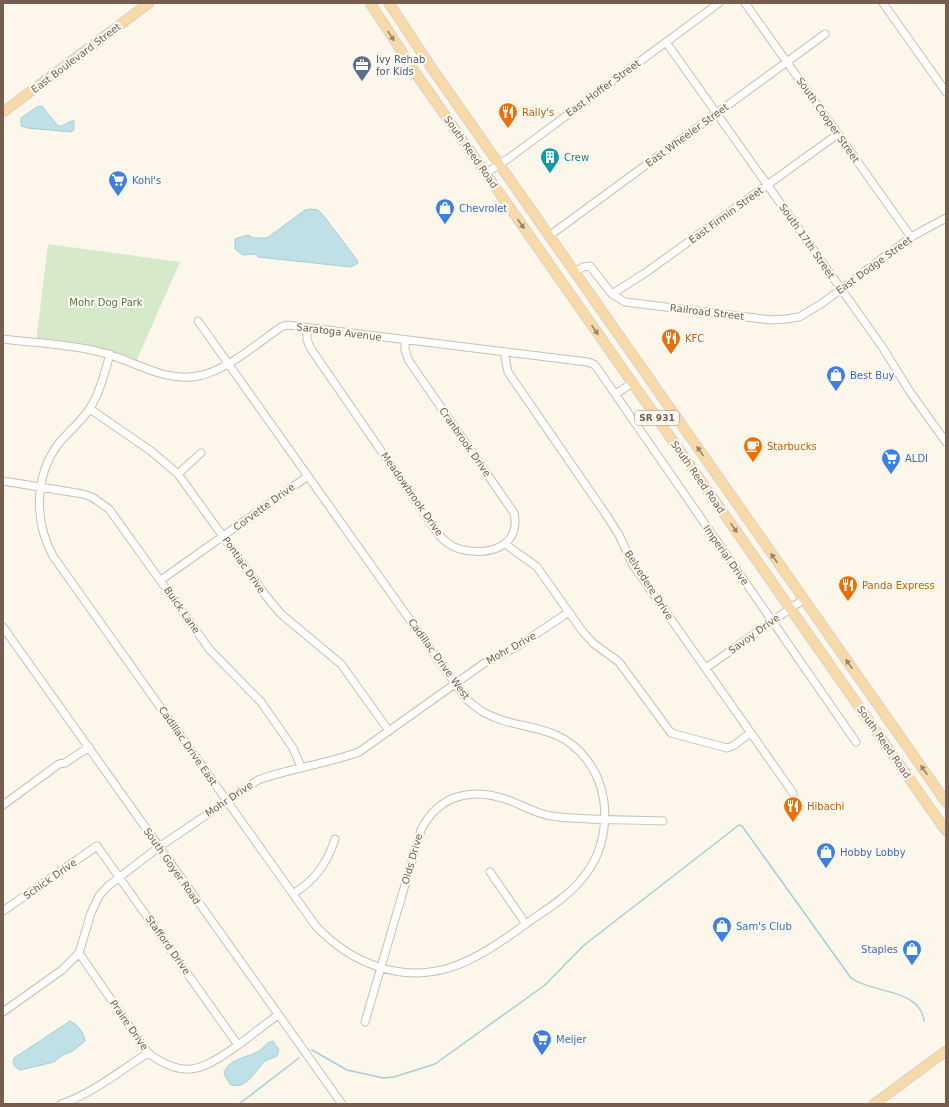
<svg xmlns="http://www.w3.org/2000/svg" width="949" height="1107" font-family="'DejaVu Sans',sans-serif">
<rect width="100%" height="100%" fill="#fcf6eb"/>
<path fill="#d6eac9" d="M48,244L180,262L135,364L110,354L36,343Z"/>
<path fill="#bfe0e6" stroke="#a6cfd7" d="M42,106L58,126C65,127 68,120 74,121V130L72,132L27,128L21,126V118L37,107Z
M310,209L318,210L323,215L357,260L358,263L351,267L258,257L256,254L243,255L235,249V239L248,235L253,238H267L305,210Z
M70,1021C78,1025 84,1032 85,1041L73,1051L63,1055L54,1062L20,1070C14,1067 12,1064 14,1058Z
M273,1041L279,1050L277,1056C273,1058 269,1059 265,1061C256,1069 246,1092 230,1084L224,1074C227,1059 246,1058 257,1052C264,1049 265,1042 273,1041Z"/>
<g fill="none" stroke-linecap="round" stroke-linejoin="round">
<path stroke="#a6cfd7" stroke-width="1.5" d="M312,1050L347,1070L383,1078L394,1077L435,1064L545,985L583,946L739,825L742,826L851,978C873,994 920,988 924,1021
M239,1104L299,1058"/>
<defs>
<path id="minor" d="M745,3L911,237
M883,3L946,92
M666,42L883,348L910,392L946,442
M486,173L509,158L719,3
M549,236L825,34
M575,272L583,267L590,266L612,294L625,302L771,320L786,319L799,317L821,304L911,237L946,218
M612,294L648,271L838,134
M307,328V340L311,349L439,535C445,541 451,547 460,549C486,557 522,547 514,513L409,361L405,350V340
M3,339C34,343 66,344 96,351C131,358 162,383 198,376C226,371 258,343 281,327L287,325L588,362L595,365L856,742
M504,352L508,372L607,516L619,535L633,565L793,793
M110,354C105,372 100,392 90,408C82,421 69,431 59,443C34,476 34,521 53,556L315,925C349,962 399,983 449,968C478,959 505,939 530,921C547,909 567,897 581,880C610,847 613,795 587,760C558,721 519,732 483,712C477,708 471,703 466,699L198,321
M616,394L632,383
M90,409L151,451L178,474L266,596L281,614L341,664L389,731
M178,474L201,453
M3,481L83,494L92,497L109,509L210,650L261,702L293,748L301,767
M506,544C516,553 527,559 537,567L583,632L593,643L619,662L671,733L727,748L733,746L750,733
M161,580L308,476
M3,627L342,1104
M706,668L804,599
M3,805L59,764L65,763L89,747
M490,872L526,924
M293,894C315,880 327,864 335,839
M3,911L97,846L238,1045
M79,953L148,1053C183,1079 201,1071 234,1048C249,1037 263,1026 278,1015
M3,1012L62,970L79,953L91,913L99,896L108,886L159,847L258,780C291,768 326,764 359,752L483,664L518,646L569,612
M365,1022L421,830C439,794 473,787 508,800C523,805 536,814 551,816C588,821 626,819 663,821
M61,1104C92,1094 121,1070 148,1053"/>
<path id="major" d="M370,3L419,78L946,831
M389,3L431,67L946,802
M3,112L149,3
M874,1104L946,1051"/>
</defs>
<use href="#minor" stroke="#cebeb0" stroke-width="9"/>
<use href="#major" stroke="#d9d2cd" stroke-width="11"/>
<use href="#minor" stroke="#fff" stroke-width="7"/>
<use href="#major" stroke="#f7daa7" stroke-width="9"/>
</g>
<defs><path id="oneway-solid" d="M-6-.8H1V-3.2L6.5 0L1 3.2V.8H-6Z"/></defs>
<g fill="#9d8269">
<use href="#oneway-solid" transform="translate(391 36) rotate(57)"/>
<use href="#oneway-solid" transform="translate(521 224) rotate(55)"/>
<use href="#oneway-solid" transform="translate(595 330) rotate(55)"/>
<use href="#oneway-solid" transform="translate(700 451) rotate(-125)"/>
<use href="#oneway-solid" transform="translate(734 528) rotate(55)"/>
<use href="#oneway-solid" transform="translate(774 558) rotate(-125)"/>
<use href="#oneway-solid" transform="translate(849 664) rotate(-125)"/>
<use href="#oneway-solid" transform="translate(924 770) rotate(-125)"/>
</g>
<defs>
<symbol id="office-pin" viewBox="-11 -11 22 30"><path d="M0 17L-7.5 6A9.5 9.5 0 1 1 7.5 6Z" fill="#5c6f8a" stroke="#fefaf2"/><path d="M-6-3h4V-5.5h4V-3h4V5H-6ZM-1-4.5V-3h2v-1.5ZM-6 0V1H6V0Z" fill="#fff"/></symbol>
<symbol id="restaurant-pin" viewBox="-11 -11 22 30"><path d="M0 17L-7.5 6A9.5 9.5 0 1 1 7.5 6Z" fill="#e8710a" stroke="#fefaf2"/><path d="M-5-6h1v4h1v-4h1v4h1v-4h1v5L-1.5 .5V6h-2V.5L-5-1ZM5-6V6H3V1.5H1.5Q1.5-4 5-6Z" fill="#fff"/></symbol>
<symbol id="building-pin" viewBox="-11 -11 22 30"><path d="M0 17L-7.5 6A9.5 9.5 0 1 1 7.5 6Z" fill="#0f9aa8" stroke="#fefaf2"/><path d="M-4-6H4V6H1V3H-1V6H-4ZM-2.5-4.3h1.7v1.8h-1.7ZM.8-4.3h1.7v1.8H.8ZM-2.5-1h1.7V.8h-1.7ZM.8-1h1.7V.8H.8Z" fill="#fff"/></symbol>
<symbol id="supermarket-pin" viewBox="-11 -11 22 30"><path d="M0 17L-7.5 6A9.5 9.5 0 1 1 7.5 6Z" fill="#3f7fe0" stroke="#fefaf2"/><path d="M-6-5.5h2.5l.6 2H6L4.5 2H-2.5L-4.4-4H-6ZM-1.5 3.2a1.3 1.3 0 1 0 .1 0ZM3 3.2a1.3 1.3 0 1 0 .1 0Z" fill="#fff"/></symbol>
<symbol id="shop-pin" viewBox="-11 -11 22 30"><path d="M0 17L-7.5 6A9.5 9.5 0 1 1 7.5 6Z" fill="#3f7fe0" stroke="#fefaf2"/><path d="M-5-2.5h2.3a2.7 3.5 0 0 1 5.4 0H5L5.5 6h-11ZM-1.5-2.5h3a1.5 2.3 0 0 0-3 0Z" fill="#fff"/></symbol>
<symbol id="cafe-pin" viewBox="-11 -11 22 30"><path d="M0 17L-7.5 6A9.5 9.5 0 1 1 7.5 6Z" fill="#e8710a" stroke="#fefaf2"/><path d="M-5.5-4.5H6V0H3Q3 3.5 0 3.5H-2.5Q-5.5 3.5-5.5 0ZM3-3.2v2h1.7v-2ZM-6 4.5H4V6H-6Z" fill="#fff"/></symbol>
</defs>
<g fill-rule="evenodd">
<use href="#office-pin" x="351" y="54" width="22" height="30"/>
<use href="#restaurant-pin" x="497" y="101" width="22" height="30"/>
<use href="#building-pin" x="539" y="146" width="22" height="30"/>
<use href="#supermarket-pin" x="107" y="169" width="22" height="30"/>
<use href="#shop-pin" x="434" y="197" width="22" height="30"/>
<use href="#restaurant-pin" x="660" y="327" width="22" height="30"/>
<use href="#shop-pin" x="825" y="364" width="22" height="30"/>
<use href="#cafe-pin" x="742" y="435" width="22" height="30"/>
<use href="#supermarket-pin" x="880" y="447" width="22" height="30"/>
<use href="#restaurant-pin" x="837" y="574" width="22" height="30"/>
<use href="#restaurant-pin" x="782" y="795" width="22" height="30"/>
<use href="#shop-pin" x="815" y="841" width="22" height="30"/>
<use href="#shop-pin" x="711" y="915" width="22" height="30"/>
<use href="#shop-pin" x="901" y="938" width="22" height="30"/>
<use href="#supermarket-pin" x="531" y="1028" width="22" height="30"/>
</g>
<g text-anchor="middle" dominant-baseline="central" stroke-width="4" stroke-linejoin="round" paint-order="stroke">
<rect fill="#fefaf2" stroke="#a08c7f" stroke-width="1" x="635" y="411" width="44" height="14" rx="3"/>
<g font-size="9" font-weight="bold" fill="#775d4e">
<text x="657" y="418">SR 931</text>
</g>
<g font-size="10" fill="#775d4e" stroke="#fefaf2">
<text transform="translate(76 58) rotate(-37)">East Boulevard Street</text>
<text transform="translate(603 88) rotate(-36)">East Hoffer Street</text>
<text transform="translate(828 120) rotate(55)">South Cooper Street</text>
<text transform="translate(687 135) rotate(-36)">East Wheeler Street</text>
<text transform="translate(471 152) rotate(55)">South Reed Road</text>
<text transform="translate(726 215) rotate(-36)">East Firmin Street</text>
<text transform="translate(807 241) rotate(55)">South 17th Street</text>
<text transform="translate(874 265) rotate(-36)">East Dodge Street</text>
<text transform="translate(707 312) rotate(7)">Railroad Street</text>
<text transform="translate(339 332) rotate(7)">Saratoga Avenue</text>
<text transform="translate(465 442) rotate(55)">Cranbrook Drive</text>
<text transform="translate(698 477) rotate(55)">South Reed Road</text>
<text transform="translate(412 494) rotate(55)">Meadowbrook Drive</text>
<text transform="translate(264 507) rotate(-36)">Corvette Drive</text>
<text transform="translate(726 555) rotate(55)">Imperial Drive</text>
<text transform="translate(244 565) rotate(55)">Pontiac Drive</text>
<text transform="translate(649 585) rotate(57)">Belvedere Drive</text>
<text transform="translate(182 610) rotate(55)">Buick Lane</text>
<text transform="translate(754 634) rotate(-36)">Savoy Drive</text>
<text transform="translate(511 648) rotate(-29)">Mohr Drive</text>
<text transform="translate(439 659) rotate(54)">Cadillac Drive West</text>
<text transform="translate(884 742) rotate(55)">South Reed Road</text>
<text transform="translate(188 746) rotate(55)">Cadillac Drive East</text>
<text transform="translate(229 799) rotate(-34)">Mohr Drive</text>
<text transform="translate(412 859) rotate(-74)">Olds Drive</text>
<text transform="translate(172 866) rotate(55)">South Goyer Road</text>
<text transform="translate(50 879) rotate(-35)">Schick Drive</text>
<text transform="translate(168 945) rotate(55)">Stafford Drive</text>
<text transform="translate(129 1025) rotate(55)">Praire Drive</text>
</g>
<g font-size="10" fill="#4e5e75" stroke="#fefaf2" text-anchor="start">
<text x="376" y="59">Ivy Rehab<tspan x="376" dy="12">for Kids</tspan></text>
</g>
<g font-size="10" fill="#c56008" stroke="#fefaf2" text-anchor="start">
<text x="522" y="112">Rally's</text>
<text x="685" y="338">KFC</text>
<text x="767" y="446">Starbucks</text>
<text x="862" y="585">Panda Express</text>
<text x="807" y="806">Hibachi</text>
</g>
<g font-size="10" fill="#0d838f" stroke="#fefaf2" text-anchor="start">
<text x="564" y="157">Crew</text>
</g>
<g font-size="10" fill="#366cbe" stroke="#fefaf2" text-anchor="start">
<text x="132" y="180">Kohl's</text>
<text x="459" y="208">Chevrolet</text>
<text x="850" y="375">Best Buy</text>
<text x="905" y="458">ALDI</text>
<text x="840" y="852">Hobby Lobby</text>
<text x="736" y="926">Sam's Club</text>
<text x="898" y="949" text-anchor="end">Staples</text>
<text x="556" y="1039">Meijer</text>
</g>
<g font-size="10" fill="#557c46" stroke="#fefaf2">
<text x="106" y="302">Mohr Dog Park</text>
</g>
</g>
<rect width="949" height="1107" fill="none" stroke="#775d4e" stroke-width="8"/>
</svg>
